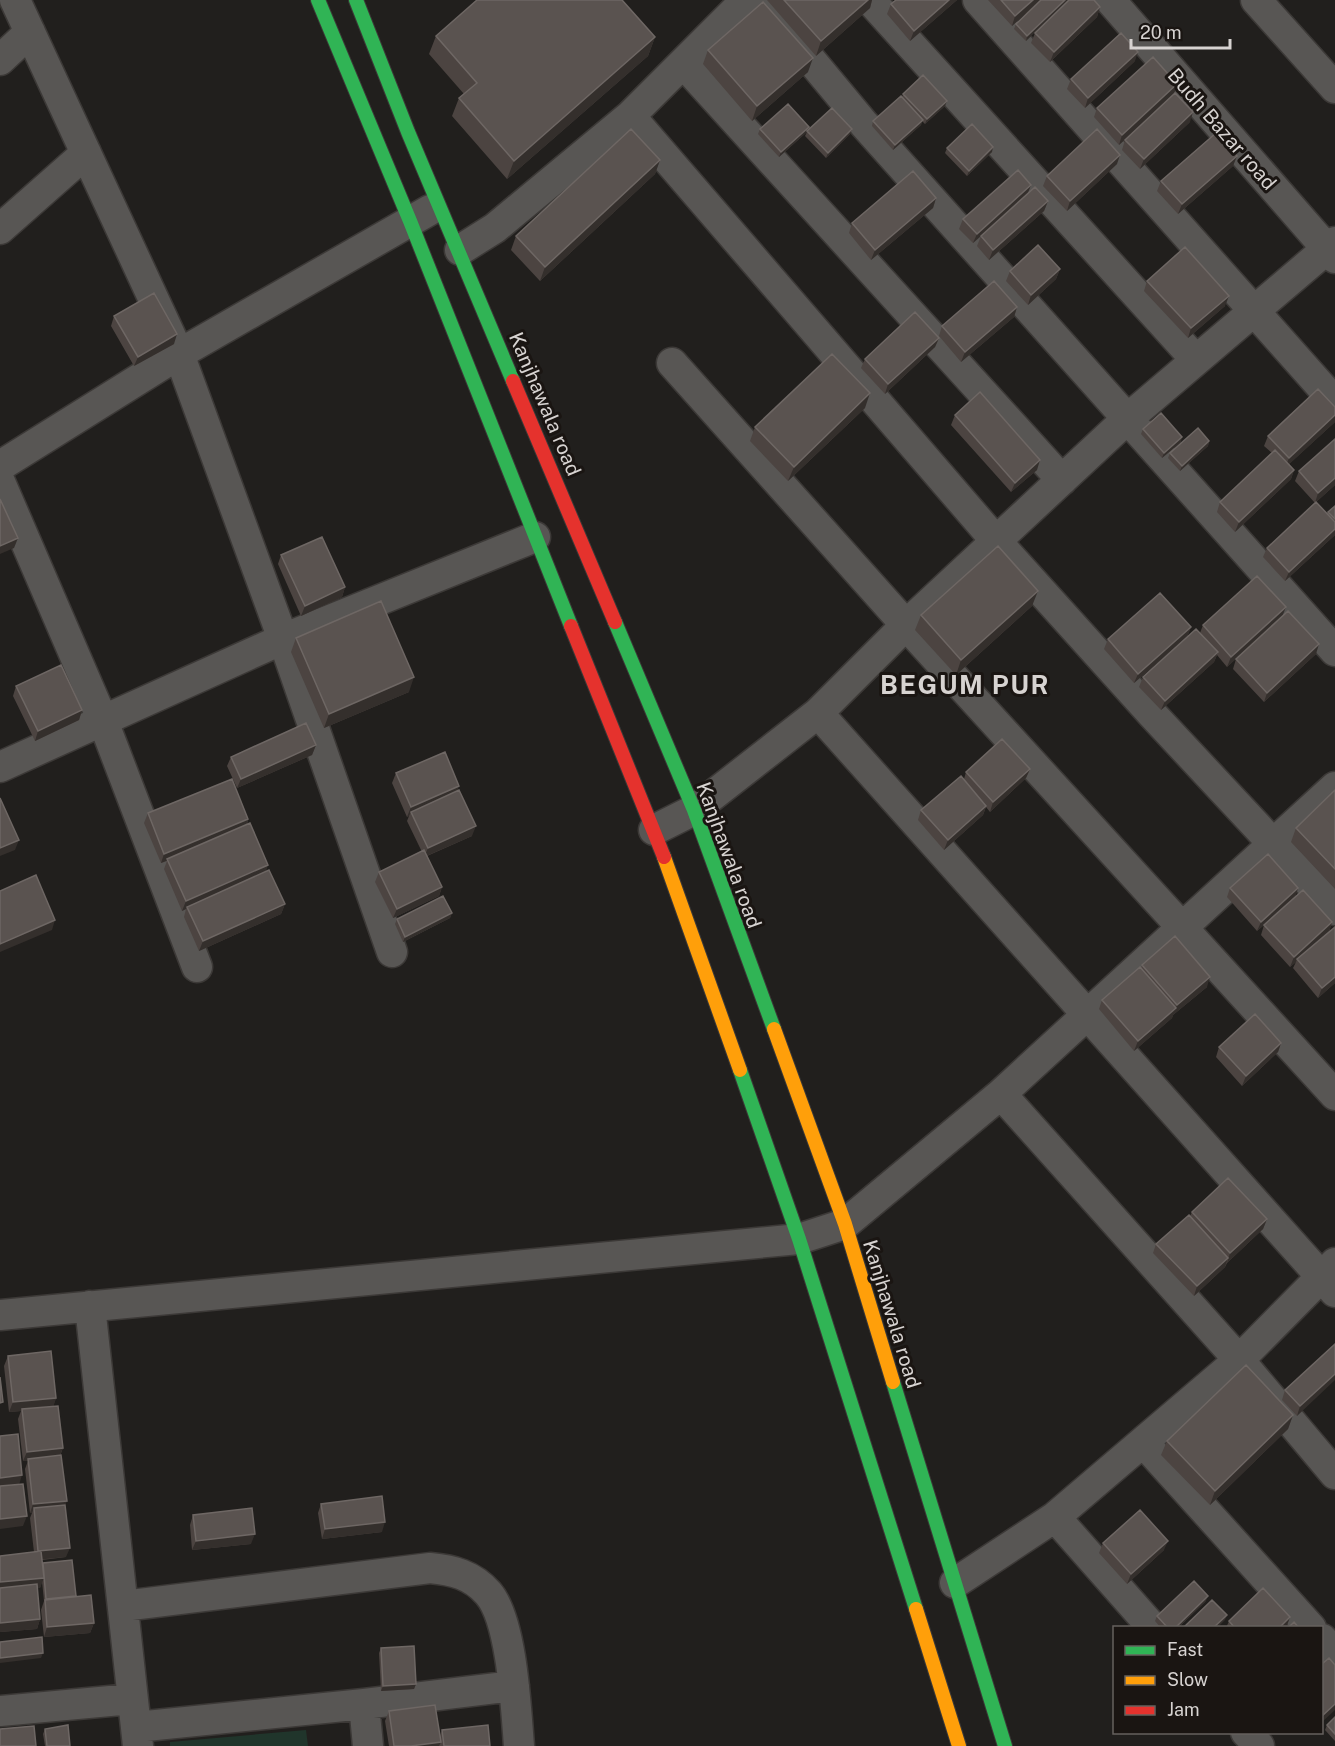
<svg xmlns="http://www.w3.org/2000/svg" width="1335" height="1746" font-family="'Public Sans',sans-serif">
<rect width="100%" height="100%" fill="#211f1d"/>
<path fill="#20352b" d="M306,1730L308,1746H170V1742Z"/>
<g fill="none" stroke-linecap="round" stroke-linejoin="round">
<defs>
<path id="street" d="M15,0L179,354L283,639L392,952
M761,0L864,124L1335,651
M870,0L1196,360
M978,0L1335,402
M1110,0L1335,258
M1256,0L1335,88
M0,60L30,32
M683,63L1062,480
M630,116L996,541L1152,714L1335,910
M0,229L86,153
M460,250L495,228L630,116L746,0
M672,363L906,625L1335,1095
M0,466L179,354L430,210
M0,482L103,721L197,967
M818,713L1335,1292
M0,767L283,639L535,537
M654,830L694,810L818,713L906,625L1126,420L1335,242
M1001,1094L1239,1360L1335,1474
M90,1306L138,1746
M0,1315L799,1239L845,1224L1001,1094L1335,787
M1143,1442L1311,1628
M1055,1517L1153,1628
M955,1583L1055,1517L1239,1360L1335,1263
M123,1606L430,1568C453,1570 472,1575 488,1593C512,1620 516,1709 519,1746
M1322,1639L1335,1654
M364,1704L368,1746
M0,1711L132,1699
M136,1727L364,1704L514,1686
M1246,1732L1259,1746"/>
<path id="fast" d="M318,0L410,221L571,626
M356,0L408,132L513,381
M615,622L694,810L774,1029
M740,1070L799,1239L916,1609
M893,1382L1005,1746"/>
<path id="slow" d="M664,857L740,1070
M774,1029L845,1224L893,1382
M916,1609L959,1746"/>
<path id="jam" d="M513,381L615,622
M571,626L664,857"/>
</defs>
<use href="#street" stroke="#3c3937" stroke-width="33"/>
<use href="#fast" stroke="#3c3937" stroke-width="16"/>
<use href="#slow" stroke="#3c3937" stroke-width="16"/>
<use href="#jam" stroke="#3c3937" stroke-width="16"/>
<use href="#street" stroke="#585654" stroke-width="30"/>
<use href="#fast" stroke="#30b455" stroke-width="14"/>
<use href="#slow" stroke="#ff9f0a" stroke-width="14"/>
<use href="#jam" stroke="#e5322d" stroke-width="14"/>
</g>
<path fill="#4c4441" d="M767,0H872L870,8L816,56Z
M896,0H957L910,41L887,14L891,4Z
M988,0H1040L1012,26Z
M1041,0L1026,41L1014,29L1016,24Z
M1100,7L1097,17L1050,62L1031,43L1035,33Z
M436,36L655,37L648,56L507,179L452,116L459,98L464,94L429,54Z
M708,50L808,72L752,121L703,64Z
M1135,61L1085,108L1067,89L1071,79Z
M1177,84L1174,94L1119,145L1094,117L1097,108Z
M903,94L945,106L925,124L922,121L921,125L893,150L872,126L873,121L902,97Z
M1190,122L1140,169L1122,150L1125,140Z
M760,129L808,130L852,129L850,134L826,158L805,136L807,132L779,157L758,134Z
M947,148L992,152L967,176L945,153Z
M660,160L655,174L540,281L511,250L516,236Z
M1117,164L1067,211L1043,186L1047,176Z
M1233,166L1178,214L1157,191L1161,181Z
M1031,185L1027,195L1048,201L1044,211L989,260L977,246L981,236L973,243L959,229L963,219Z
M936,198L933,208L871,260L849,233L852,223Z
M1060,269L1056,279L1028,305L1006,281L1010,271Z
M1147,281L1225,306L1188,338L1144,291Z
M1017,307L1014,317L961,362L939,336L942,326Z
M114,316L174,344L134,366L111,326Z
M939,338L935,347L885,394L861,368L865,359Z
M865,408L788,481L750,441L755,427Z
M955,415L1037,470L1011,492L951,425Z
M1335,422L1289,464L1294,470L1291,479L1235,532L1217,512L1220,502L1272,453L1264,446L1268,436Z
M1143,429L1181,442L1162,458L1141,434Z
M1209,441L1208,446L1180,471L1168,458L1170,453Z
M1299,471L1335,485L1315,503L1295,481Z
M1335,506V535L1285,581L1263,557L1267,548L1327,514L1328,512Z
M281,555L345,587L342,597L301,616L278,564Z
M1032,606L956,675L915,630L921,615Z
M1283,616L1316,654L1264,702L1233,669L1236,659L1252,644L1227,667L1217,655L1214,662L1161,710L1139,687L1143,677L1200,633L1203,625Z
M1191,627L1187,637L1134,683L1104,649L1108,639Z
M296,638L409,692L324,728L291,652Z
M16,686L82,710L79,720L35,741L13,696Z
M316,745L312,755L237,788L227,766L231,757Z
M1030,769L1026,778L990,812L986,807L983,815L944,850L918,820L921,810L964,779L966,772Z
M396,773L458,790L472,836L427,856L442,887L439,896L393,918L375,882L379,872L422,852L407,821L409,816L407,817L392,783Z
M1335,790V889L1291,842L1296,828Z
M148,813L248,819L247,825L266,871L285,904L281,914L199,951L184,917L186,909L182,911L164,869L167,861L161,863L144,823Z
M1230,888H1298L1295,897L1332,922L1329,932L1335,983L1318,998L1293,968L1296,962L1290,967L1261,935L1264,925L1257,931L1227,897Z
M452,913L450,918L403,942L395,924L397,919Z
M1142,965L1207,987L1173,1015L1172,1018L1134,1051L1099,1009L1102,1000L1141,969Z
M1281,1043L1278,1052L1242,1086L1216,1057L1219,1047Z
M1192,1212L1267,1219L1263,1229L1227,1263L1225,1267L1194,1296L1153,1253L1156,1244L1190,1216Z
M1335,1344L1297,1416L1282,1400L1285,1390Z
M8,1356L56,1398L53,1406L63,1448L60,1456L65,1505L66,1557L42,1560V1564L75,1597L94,1623L90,1633L44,1637L41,1610L44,1601L42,1581L40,1588H37L40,1619L37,1629L0,1632V1556L34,1552L30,1518L32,1513H30L25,1469L28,1461H23L18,1419L21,1411L9,1412L4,1366Z
M1293,1415L1288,1429L1210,1505L1161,1455L1167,1441Z
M321,1504L382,1532L322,1539L318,1513Z
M193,1515L251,1544L192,1550L190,1525Z
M1103,1543L1164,1550L1127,1584L1099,1553Z
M1206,1601L1178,1628H1161L1155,1621L1157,1616Z
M1290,1617L1286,1628H1226L1229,1621Z
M381,1648L416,1684L414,1689L381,1691L379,1653Z
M389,1711L440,1736L442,1730L490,1746H389L385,1721Z
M1335,1717V1741L1325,1730L1327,1725Z
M45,1729L70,1746H45L43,1734Z"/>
<path fill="#342f2c" d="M868,0H872L870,8L816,56L821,41Z
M949,0H957L910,41L914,31Z
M1033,0H1040L1012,26L1015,16Z
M1065,0H1069L1026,41L1027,36Z
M1100,7L1097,17L1050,62L1054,52Z
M655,37L648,56L507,179L514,161Z
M1138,52L1135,61L1085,108L1088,98Z
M813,58L808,72L752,121L757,106Z
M1177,84L1174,94L1119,145L1122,135Z
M947,101L945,106L925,124L927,119Z
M1193,112L1190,122L1140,169L1144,159Z
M923,120L921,125L893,150L895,145Z
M809,127L807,132L779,157L781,152Z
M852,129L850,134L826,158L828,153Z
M993,147L992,152L967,176L969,171Z
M1120,155L1117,164L1067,211L1070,201Z
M1237,156L1233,166L1178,214L1182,204Z
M660,160L655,174L540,281L545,267Z
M1031,185L1027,195L973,243L977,234Z
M936,198L933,208L871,260L875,250Z
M1048,201L1044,211L989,260L993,250Z
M1060,269L1056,279L1028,305L1031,295Z
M1229,296L1225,306L1188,338L1191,328Z
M1017,307L1014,317L961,362L965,352Z
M177,334L174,344L134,366L138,357Z
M939,338L935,347L885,394L888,384Z
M870,393L865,408L788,481L794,467Z
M1335,415V422L1285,468L1289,458Z
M1182,437L1181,442L1162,458L1164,453Z
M1209,441L1208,446L1180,471L1182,466Z
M1040,460L1037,470L1011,492L1015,483Z
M1294,470L1291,479L1235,532L1239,522Z
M1335,478V485L1315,503L1318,493Z
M1335,529V535L1285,581L1289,572Z
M18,538L14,548L0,554V546Z
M345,587L342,597L301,616L305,606Z
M1038,591L1032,606L956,675L961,660Z
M1286,607L1282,617L1227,667L1231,657Z
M1191,627L1187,637L1134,683L1138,674Z
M1319,644L1316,654L1264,702L1267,693Z
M1218,652L1214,662L1161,710L1165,701Z
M414,677L409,692L324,728L329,714Z
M82,710L79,720L35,741L38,731Z
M316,745L312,755L237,788L241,779Z
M1030,769L1026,778L990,812L993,802Z
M459,786L456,796L411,812L409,816L407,817L411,807Z
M986,806L983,815L944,850L948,840Z
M248,819L245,829L161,863L164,854Z
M476,826L472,836L424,857L428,848Z
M19,840L15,850L0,856V848Z
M268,865L265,875L187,907L186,909L182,911L186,901Z
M442,887L439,896L393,918L397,909Z
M1298,888L1295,898L1257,931L1261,922Z
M285,904L281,914L199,951L203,941Z
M452,913L450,918L403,942L405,937Z
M55,920L52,930L0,952V944Z
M1332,922L1329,932L1297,959L1296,962L1290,967L1294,957Z
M1210,977L1207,987L1173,1015L1177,1005Z
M1335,977V983L1318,998L1322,988Z
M1176,1008L1172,1018L1134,1051L1138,1041Z
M1281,1043L1278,1052L1242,1086L1246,1076Z
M1267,1219L1263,1229L1227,1263L1230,1253Z
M1228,1258L1225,1267L1194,1296L1197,1286Z
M1335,1374V1380L1297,1416L1300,1406Z
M56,1398L53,1408L22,1409L21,1411L9,1412L13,1402Z
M1293,1415L1288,1429L1210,1505L1215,1491Z
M63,1448L59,1457L28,1459V1461H23L27,1452Z
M22,1475L19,1485L0,1487V1478Z
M67,1501L63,1510L34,1508L32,1513H30L33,1504Z
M27,1516L23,1526L0,1529V1519Z
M385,1522L382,1532L322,1539L325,1529Z
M255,1534L251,1544L192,1550L196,1541Z
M1168,1541L1164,1550L1127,1584L1131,1574Z
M70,1548L66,1557L35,1560L38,1551Z
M44,1578L40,1588L0,1592V1582Z
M1208,1596L1206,1601L1178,1628H1175Z
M1227,1615L1225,1620L1217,1628H1213Z
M1290,1617L1286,1628H1279Z
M40,1619L37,1629L0,1632V1623Z
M94,1623L90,1633L44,1637L47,1627Z
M43,1653L41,1658L0,1663V1658Z
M416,1684L414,1689L381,1691L383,1686Z
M1335,1704V1710L1322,1722V1716Z
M441,1742L439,1746H411Z"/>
<path fill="#5a5350" stroke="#6e6764" stroke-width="1.5" d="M477,0H622L655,37L514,161L459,98L477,83L436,36Z
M784,0H868L821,41Z
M896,0H949L914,31L891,4Z
M1001,0H1033L1015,16Z
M1041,0H1065L1027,36L1016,24Z
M1069,0H1094L1100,7L1054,52L1035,33Z
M763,2L813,58L757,106L708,50Z
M1121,33L1138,52L1088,98L1071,79Z
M1153,57L1177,84L1122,135L1097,108Z
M923,75L947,101L927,119L903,94Z
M1175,93L1193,112L1144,159L1125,140Z
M901,96L923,120L895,145L873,121Z
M788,104L809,127L781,152L760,129Z
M832,108L852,129L828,153L807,131Z
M972,124L993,147L969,171L947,148Z
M631,129L660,160L545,267L516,236Z
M1097,129L1120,155L1070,201L1047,176Z
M1216,133L1237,156L1182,204L1161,181Z
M1018,170L1031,185L977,234L963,219Z
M913,171L936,198L875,250L852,223Z
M1035,187L1048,201L993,250L981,236Z
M1038,245L1060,269L1031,295L1010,271Z
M1185,247L1229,296L1191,328L1147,281Z
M994,281L1017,307L965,352L942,326Z
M154,293L177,334L138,357L114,316Z
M915,312L939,338L888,384L865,359Z
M832,354L870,393L794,467L755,427Z
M1318,389L1335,407V415L1289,458L1268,436Z
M980,392L1040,460L1015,483L955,415Z
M1161,413L1182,437L1164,453L1143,429Z
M1198,428L1209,441L1182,466L1170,453Z
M1335,439V478L1318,493L1299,471Z
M1275,450L1294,470L1239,522L1220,502Z
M0,499L18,538L0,546Z
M1316,502L1335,522V529L1289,572L1267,548Z
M1335,506V519L1328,512Z
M322,537L345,587L305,606L281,555Z
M998,546L1038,591L961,660L921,615Z
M1257,576L1286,607L1231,657L1203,625Z
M1160,593L1191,627L1138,674L1108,639Z
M381,601L414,677L329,714L296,638Z
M1288,611L1319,644L1267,693L1236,659Z
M1196,629L1218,652L1165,701L1143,677Z
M61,665L82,710L38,731L16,686Z
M306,723L316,745L241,779L231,757Z
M1002,739L1030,769L993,802L966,772Z
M445,752L459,786L411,807L396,773Z
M961,776L986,806L948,840L921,810Z
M232,779L248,819L164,854L148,813Z
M459,790L476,826L428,848L411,812Z
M1335,790V869L1296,828Z
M0,798L19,840L0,848Z
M250,823L268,865L186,901L167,859Z
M424,850L442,887L397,909L379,872Z
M1268,854L1298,888L1261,922L1230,888Z
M269,870L285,904L203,941L187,907Z
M36,875L55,920L0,944V891Z
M1303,890L1332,922L1294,957L1264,925Z
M443,896L452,913L405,937L397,919Z
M1335,927V977L1322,988L1297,959Z
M1175,936L1210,977L1177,1005L1142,965Z
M1140,967L1176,1008L1138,1041L1102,1000Z
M1255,1014L1281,1043L1246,1076L1219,1047Z
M1228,1178L1267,1219L1230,1253L1192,1212Z
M1189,1215L1228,1258L1197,1286L1156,1244Z
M1335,1344V1374L1300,1406L1285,1390Z
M51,1351L56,1398L13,1402L8,1356Z
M1246,1365L1293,1415L1215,1491L1167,1441Z
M0,1377L3,1402L0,1403Z
M58,1406L63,1448L27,1452L22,1409Z
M18,1434L22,1475L0,1478V1436Z
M61,1455L67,1501L33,1504L28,1459Z
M23,1484L27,1516L0,1519V1486Z
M382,1496L385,1522L325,1529L321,1504Z
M65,1505L70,1548L38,1551L34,1508Z
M252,1508L255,1534L196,1541L193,1515Z
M1140,1510L1168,1541L1131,1574L1103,1543Z
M41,1551L44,1578L0,1582V1556Z
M72,1560L76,1596L46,1599L43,1563Z
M1194,1581L1208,1596L1175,1628H1168L1157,1616Z
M37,1584L40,1619L0,1623V1588Z
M1263,1588L1290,1617L1279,1628H1235L1229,1621Z
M91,1595L94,1623L47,1627L45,1600Z
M1212,1600L1227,1615L1213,1628H1183Z
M1294,1622L1299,1628H1288Z
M42,1637L43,1653L0,1658V1642Z
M414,1646L416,1684L383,1686L381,1648Z
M1329,1658L1335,1665V1704L1322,1716V1664Z
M435,1705L441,1742L411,1746H394L389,1711Z
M1335,1717V1734L1327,1725Z
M68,1725L70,1746H47L45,1729Z
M488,1725L490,1746H444L442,1730Z
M34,1726L36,1746H0V1729Z"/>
<g text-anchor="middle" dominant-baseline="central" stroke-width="6" stroke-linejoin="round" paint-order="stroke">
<g font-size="20" fill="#d7d3d1" stroke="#1a1512">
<text transform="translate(1222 129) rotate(49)">Budh Bazar road</text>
<text transform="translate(545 404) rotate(67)">Kanjhawala road</text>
<text transform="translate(729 855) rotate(70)">Kanjhawala road</text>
<text transform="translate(892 1314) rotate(73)">Kanjhawala road</text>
</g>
<g font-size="26" font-weight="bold" letter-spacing="1.5" fill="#d7d3d1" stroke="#1a1512">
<text x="965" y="684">BEGUM PUR</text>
</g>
</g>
<rect x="1113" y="1626" width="210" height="108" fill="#1a1512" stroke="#66615e" stroke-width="1.5"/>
<rect x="1125" y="1646" width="30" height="9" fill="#30b455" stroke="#66615e" stroke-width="1.5"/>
<text x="1167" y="1656" font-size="18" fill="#d7d3d1">Fast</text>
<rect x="1125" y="1676" width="30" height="9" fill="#ff9f0a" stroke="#66615e" stroke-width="1.5"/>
<text x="1167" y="1686" font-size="18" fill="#d7d3d1">Slow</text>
<rect x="1125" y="1706" width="30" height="9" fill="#e5322d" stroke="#66615e" stroke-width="1.5"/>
<text x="1167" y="1716" font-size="18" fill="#d7d3d1">Jam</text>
<path d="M1131 39v9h99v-9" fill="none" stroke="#d7d3d1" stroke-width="3"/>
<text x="1140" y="39" font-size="18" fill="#d7d3d1" stroke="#1a1512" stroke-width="4.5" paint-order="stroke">20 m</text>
</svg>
